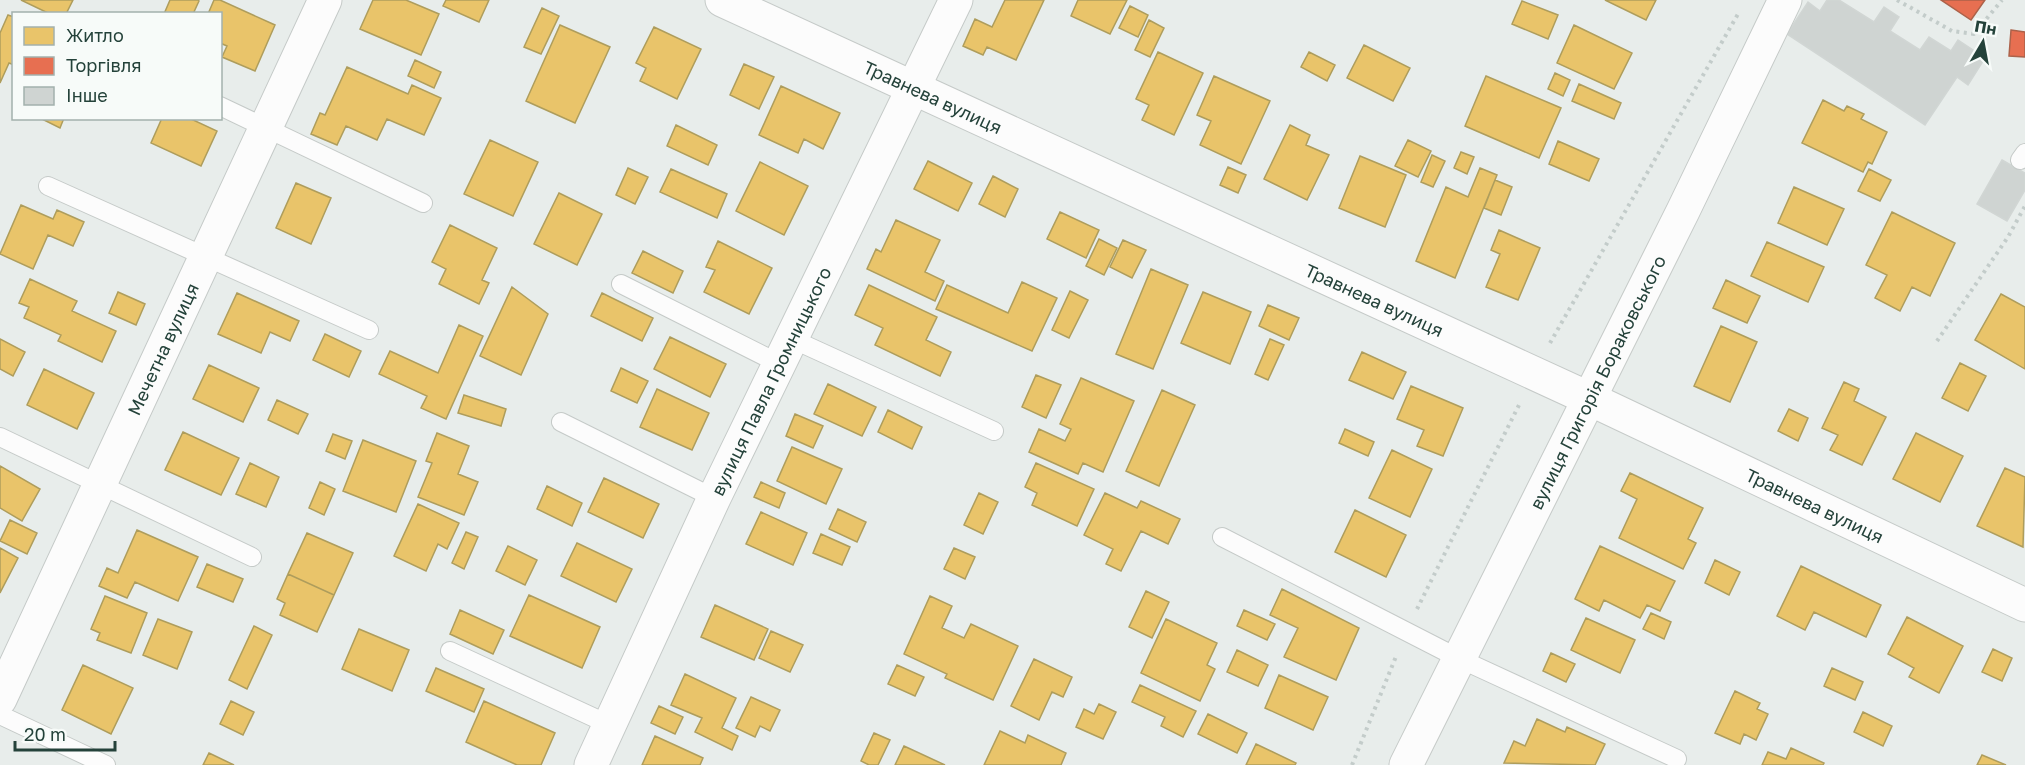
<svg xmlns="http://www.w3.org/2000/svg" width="2025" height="765" font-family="'Golos Text',sans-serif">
<rect width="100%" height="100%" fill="#e8edeb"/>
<path fill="#e9c46a" stroke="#ae9d5c" stroke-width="1.5" d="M21,0H73L66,14H50Z
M170,0H198L199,1L193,14H164Z
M214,0H220L275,25L255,71L222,57L227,46L220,43V14H208Z
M373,0H406L439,14L421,55L360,29Z
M446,0H489L479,22L443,6Z
M1005,0H1044L1016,60L987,47L983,55L963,46L975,19L992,27Z
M1078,0H1127L1110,34L1071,16Z
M1605,0H1656L1646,20Z
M1522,1L1558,15L1548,39L1512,24Z
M1130,6L1148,15L1138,37L1119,28Z
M542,8L559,16L541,54L524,47Z
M8,15L14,17V65L9,63L0,83V33Z
M1149,20L1164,28L1150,57L1135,50Z
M560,25L610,47L575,123L526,101Z
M1574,25L1632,53L1614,89L1557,63Z
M654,27L701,49L677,99L640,81L646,68L636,63Z
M1364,45L1410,68L1393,101L1347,78Z
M1158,52L1203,73L1174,135L1142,120L1149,105L1136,99Z
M1309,52L1335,65L1327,81L1301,67Z
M415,60L441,72L434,88L408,76Z
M744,64L774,77L759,109L730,95Z
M347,67L408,94L412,85L441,98L424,135L387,119L377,140L346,126L337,145L311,134L320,113L325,115Z
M1555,73L1570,80L1563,96L1548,89Z
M1214,76L1270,101L1241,164L1200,145L1211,121L1197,115Z
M1486,76L1561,108L1539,158L1465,126Z
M1579,84L1621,103L1614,119L1572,101Z
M781,86L840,113L823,149L804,139L798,153L759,135Z
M1823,100L1844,111L1847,106L1864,114L1861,119L1887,132L1872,164L1868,162L1863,172L1802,143Z
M40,118H64L60,128Z
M162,118H189L217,131L201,166L151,143Z
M676,125L717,145L708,165L667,146Z
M1290,125L1310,135L1306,145L1329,155L1307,200L1264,179Z
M490,140L538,162L513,216L464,194Z
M1408,140L1431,151L1418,177L1395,166Z
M1558,141L1599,159L1589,181L1549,164Z
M1461,152L1474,157L1467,174L1454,168Z
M1432,155L1445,161L1433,187L1421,182Z
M1360,156L1406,175L1385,227L1339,208Z
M928,161L972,183L958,211L914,189Z
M760,162L808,186L784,235L736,211Z
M1228,167L1246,175L1238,193L1220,185Z
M628,168L648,177L635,204L616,195Z
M1480,168L1497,175L1455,278L1416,261L1446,187L1468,197Z
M671,169L727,194L717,218L660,192Z
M1869,169L1891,180L1880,201L1858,191Z
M993,176L1018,189L1005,217L979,204Z
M1495,180L1512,187L1501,215L1484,208Z
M296,183L331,198L311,244L276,228Z
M1794,187L1844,209L1827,245L1778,223Z
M559,193L602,214L577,265L534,244Z
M21,205L53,219L57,210L84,222L73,246L48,235L33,269L0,254Z
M1060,212L1099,230L1086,258L1047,239Z
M1892,212L1955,243L1930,296L1912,287L1900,311L1875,298L1887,275L1866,265Z
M896,220L940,240L925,272L944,281L935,301L867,269L876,249L881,252Z
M450,225L497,248L482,280L489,283L479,304L439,284L446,269L432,262Z
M1499,230L1540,248L1518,300L1486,287L1500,254L1491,250Z
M1099,239L1117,248L1104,275L1086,266Z
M1123,240L1146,250L1132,278L1110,267Z
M718,241L772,268L749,314L704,292L715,270L706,267Z
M1767,242L1824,267L1808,302L1751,276Z
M643,251L683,271L673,293L632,273Z
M1151,269L1188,285L1153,369L1116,354Z
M30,279L77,301L72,311L116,331L102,362L58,341L61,335L24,318L29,307L19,303Z
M1726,280L1760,296L1747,323L1713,308Z
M1022,282L1057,298L1032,351L936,309L947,285L1008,313Z
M869,285L937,317L926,340L951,352L940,376L875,345L883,328L855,315Z
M512,287L548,314L521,375L480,356Z
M1070,291L1088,300L1069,338L1052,330Z
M118,292L145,304L136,325L109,313Z
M1203,292L1251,312L1230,364L1181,343Z
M237,293L299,321L290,341L270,332L261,353L218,334Z
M602,293L653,318L642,341L591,316Z
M2001,294L2025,307V369L1975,340Z
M1268,305L1299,318L1289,340L1259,326Z
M459,325L483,336L446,419L421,408L427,396L379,374L390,351L438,373Z
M1721,326L1757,342L1730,402L1694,386Z
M325,334L361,351L349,377L313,360Z
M670,337L726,364L710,397L654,369Z
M0,339L25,352L13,376L0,369Z
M1270,339L1284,345L1268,380L1255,374Z
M1362,352L1406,372L1393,399L1349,380Z
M1960,363L1986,376L1968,411L1942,398Z
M209,365L259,388L243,422L193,399Z
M621,368L648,381L637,403L611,391Z
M44,369L94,393L77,429L27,405Z
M1036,375L1061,385L1046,418L1022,407Z
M1081,378L1134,401L1103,472L1083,463L1078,474L1029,452L1039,429L1065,441L1071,429L1060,424Z
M1844,382L1859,389L1854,401L1886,417L1862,465L1830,450L1838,435L1822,428Z
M828,384L876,407L862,436L814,414Z
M1411,386L1463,408L1443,456L1417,446L1424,430L1397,419Z
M657,389L709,413L692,450L640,427Z
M1162,390L1195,405L1159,486L1126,471Z
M464,395L506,409L501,426L458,413Z
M277,400L308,414L298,434L268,420Z
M1789,409L1808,418L1798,441L1778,431Z
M888,410L922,427L912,449L878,432Z
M795,414L823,426L813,448L786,436Z
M1345,429L1374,442L1368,456L1339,443Z
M183,432L239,458L221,495L165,470Z
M437,433L469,446L458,474L478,482L464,515L418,497L432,463L426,461Z
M1916,433L1963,456L1940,502L1893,479Z
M333,434L352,441L345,459L326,451Z
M363,440L416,461L396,512L343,491Z
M792,447L842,469L826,504L777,481Z
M1392,450L1432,469L1410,517L1369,498Z
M250,463L279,477L266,507L236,494Z
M1036,463L1094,489L1077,526L1032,505L1037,493L1025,487Z
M0,466L40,489L22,521L0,508Z
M2005,468L2025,477L2023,547L1977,526Z
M1630,473L1703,508L1688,539L1696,543L1683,569L1619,538L1637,499L1621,491Z
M604,478L659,504L643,538L588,512Z
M320,482L335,489L324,515L309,508Z
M761,482L785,493L779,508L754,497Z
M547,486L582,503L572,526L537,509Z
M979,493L998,502L983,534L964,525Z
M1105,493L1137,508L1141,501L1180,519L1168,544L1141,531L1121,571L1106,564L1113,549L1084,535Z
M418,504L459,523L447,549L438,544L426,571L394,556Z
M838,509L866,522L857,542L829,529Z
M1355,510L1406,535L1386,577L1335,552Z
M761,512L807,533L793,565L746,544Z
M10,520L37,533L27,554L0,541Z
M137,530L198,557L178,601L135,582L127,598L99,586L107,568L118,573Z
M466,532L478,537L464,569L452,563Z
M307,533L353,553L334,595L288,574Z
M821,534L850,547L842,565L813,553Z
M577,543L632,569L616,602L561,576Z
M508,546L537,560L525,585L496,571Z
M1600,546L1675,581L1660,611L1647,605L1640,618L1604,600L1599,611L1575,599Z
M0,548L18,558L0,593Z
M954,548L975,557L965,579L944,569Z
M1715,560L1740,572L1729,595L1705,583Z
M207,564L243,579L233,602L197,587Z
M1801,566L1881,605L1866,637L1814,612L1805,630L1777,616Z
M288,574L334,595L317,632L280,615L285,603L277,599Z
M1282,589L1359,628L1336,680L1284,657L1298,628L1270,615Z
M1146,591L1169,602L1152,638L1129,627Z
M529,595L600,627L582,668L510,636Z
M105,596L147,613L131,653L97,640L100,633L91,629Z
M930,596L952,606L942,628L964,638L971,624L1018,646L993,700L945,678L947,674L904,654Z
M715,605L768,629L754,660L701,637Z
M460,610L504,630L493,654L450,634Z
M1244,610L1275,624L1267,640L1237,626Z
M1651,613L1671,622L1664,639L1643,629Z
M1907,617L1963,646L1939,693L1909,677L1914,668L1888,654Z
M1586,618L1635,640L1620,673L1571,650Z
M158,619L192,632L177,669L143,655Z
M1166,619L1217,643L1207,665L1215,669L1200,701L1141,673Z
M254,626L272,635L247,689L229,680Z
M359,629L409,650L392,691L342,669Z
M771,631L803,645L790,672L759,658Z
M1993,649L2012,658L2002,681L1982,672Z
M1237,650L1268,665L1258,686L1227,672Z
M1551,653L1575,664L1566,682L1543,671Z
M1034,659L1072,677L1063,697L1052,692L1039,720L1011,706Z
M83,665L133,688L111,734L62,710Z
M897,665L924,677L915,696L888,684Z
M436,668L484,689L474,712L426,691Z
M1832,668L1863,682L1855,700L1824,686Z
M685,674L736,698L722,728L738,736L732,750L695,732L702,718L671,705Z
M1279,675L1328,697L1313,730L1265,708Z
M1140,685L1196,711L1183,737L1161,726L1165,717L1132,702Z
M1735,691L1760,703L1757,709L1768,714L1756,740L1744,734L1740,744L1715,733Z
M751,697L780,710L770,731L760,726L755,737L736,728Z
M231,701L254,712L243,735L220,724Z
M484,701L555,733L541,765H517L466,742Z
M1099,704L1116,712L1103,739L1076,727L1084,709L1094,714Z
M659,706L683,717L675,734L651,723Z
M1863,712L1892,726L1883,746L1854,732Z
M1208,714L1247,733L1237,753L1198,734Z
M1537,719L1565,732L1567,727L1605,744L1595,765L1504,763L1514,741L1525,746Z
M1000,731L1025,743L1028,735L1066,753L1061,765H984Z
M874,733L890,740L878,765H869L861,761Z
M655,736L703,758L700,765H642Z
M1256,744L1296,763L1295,765H1246Z
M904,746L945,765H895Z
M1791,748L1824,763L1823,765H1762L1768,752L1786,759Z
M209,753L234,765H203Z
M1982,755L2006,765H1977Z"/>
<path fill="#e76f51" stroke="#ac624a" stroke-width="1.5" d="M1941,0H1985L1971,20Z
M2011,30L2025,32V57L2009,56Z"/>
<path fill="#cfd4d2" stroke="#d1d6d4" stroke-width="1.5" d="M1827,0H1839L1874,22L1884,7L1899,17L1890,31L1920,50L1929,37L1951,51L1958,40L1985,58L1968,85L1957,77L1925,125L1787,34L1808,2L1820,11Z
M2002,160L2025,173V190L2007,221L1977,204Z"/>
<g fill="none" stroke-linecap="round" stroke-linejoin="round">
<defs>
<path id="service" d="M220,106L423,203
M2020,160L2025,153
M48,186L369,330
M621,284L780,364
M792,339L994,431
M561,422L714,498
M0,437L252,557
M1222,537L1458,658L1677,759
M450,651L610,725
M0,715L106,765"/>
<g id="minor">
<path id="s1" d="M722,0L1590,399L2025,605"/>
<path id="s2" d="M0,699L325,0"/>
<path id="s3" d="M591,765L714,498L956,0"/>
<path id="s4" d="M1406,765L1683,211L1785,0"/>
</g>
</defs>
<use href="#service" stroke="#c5cac8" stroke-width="20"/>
<use href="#minor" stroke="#c5cac8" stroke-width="35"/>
<path stroke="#c3ccca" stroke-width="4" stroke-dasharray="3 4.5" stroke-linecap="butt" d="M1897,0L1952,31L1974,34L2002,0
M1937,341L2008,237L2025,206
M1550,343L1738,14
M1417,609L1520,403
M1352,765L1397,654"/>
<use href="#service" stroke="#fcfcfc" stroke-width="18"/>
<use href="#minor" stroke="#fcfcfc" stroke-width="33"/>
</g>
<g text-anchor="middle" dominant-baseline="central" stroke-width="6" stroke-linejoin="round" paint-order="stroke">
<g font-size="18" fill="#24423a" stroke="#f7fbf9">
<text stroke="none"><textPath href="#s1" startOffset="232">Травнева вулиця</textPath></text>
<text stroke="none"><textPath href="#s1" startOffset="718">Травнева вулиця</textPath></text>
<text stroke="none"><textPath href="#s2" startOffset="386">Мечетна вулиця</textPath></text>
<text stroke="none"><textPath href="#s3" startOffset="424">вулиця Павла Громницького</textPath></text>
<text stroke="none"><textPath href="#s4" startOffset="428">вулиця Григорія Бораковського</textPath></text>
<text stroke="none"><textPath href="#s1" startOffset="1204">Травнева вулиця</textPath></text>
</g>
</g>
<rect x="12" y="12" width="210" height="108" fill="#f7fbf9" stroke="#a3b1ad" stroke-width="1.5"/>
<rect x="24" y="27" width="30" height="18" fill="#e9c46a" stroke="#a3b1ad" stroke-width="1.5"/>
<text x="66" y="42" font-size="18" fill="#24423a">Житло</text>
<rect x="24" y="57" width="30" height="18" fill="#e76f51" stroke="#a3b1ad" stroke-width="1.5"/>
<text x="66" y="72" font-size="18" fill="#24423a">Торгівля</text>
<rect x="24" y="87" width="30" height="18" fill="#cfd4d2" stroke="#a3b1ad" stroke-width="1.5"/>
<text x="66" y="102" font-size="18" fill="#24423a">Інше</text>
<g transform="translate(1983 42) rotate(10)" stroke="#f7fbf9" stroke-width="4.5" paint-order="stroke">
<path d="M0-4.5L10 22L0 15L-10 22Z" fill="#24423a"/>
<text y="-9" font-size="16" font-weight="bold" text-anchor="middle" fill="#24423a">Пн</text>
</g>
<path d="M15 741v9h100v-9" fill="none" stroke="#24423a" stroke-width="3"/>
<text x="24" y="741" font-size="18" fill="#24423a" stroke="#f7fbf9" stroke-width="4.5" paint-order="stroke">20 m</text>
</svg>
